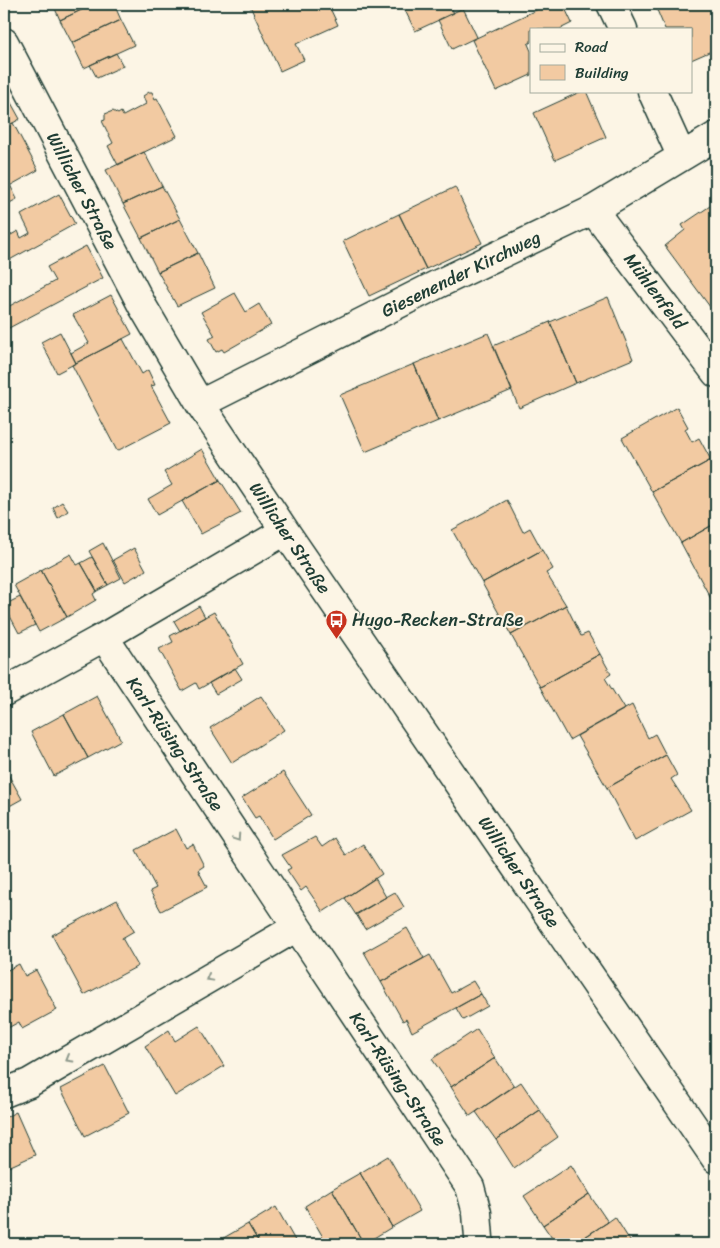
<svg xmlns="http://www.w3.org/2000/svg" width="720" height="1248" font-family="Sriracha,sans-serif">
<rect width="100%" height="100%" fill="#fcf5e5"/>
<filter id="ink" filterUnits="userSpaceOnUse"><feTurbulence type="fractalNoise" baseFrequency=".02" numOctaves="2"/><feDisplacementMap in="SourceGraphic" scale="10" xChannelSelector="R" yChannelSelector="G"/><feConvolveMatrix kernelMatrix="1 2 1 2 8 2 1 2 1" color-interpolation-filters="sRGB"/></filter>
<g filter="url(#ink)">
<path fill="#f2caa2" stroke="#1f3d34" d="M53,4H94L60,20Z
M94,4H114L121,20L72,43L60,20Z
M255,4H328L338,25L296,44L304,60L280,71L250,6Z
M402,4H449L454,13L415,31Z
M549,4H563L572,23L560,29H531V42L528,44L531,51V75L496,91L472,40Z
M673,4H714L716,8V49L691,60V29H665L657,10Z
M463,8L477,37L452,49L438,20Z
M121,20L134,45L84,68L72,43Z
M116,53L123,66L97,78L90,65Z
M4,90L20,119L4,128Z
M582,91H586L606,137L555,160L534,113Z
M149,92H152L155,99L157,98L177,136L118,165L108,146L113,143L102,121L105,120V114L113,111L118,114L121,112L123,116L146,104L143,96Z
M13,123L38,170L4,189V128Z
M144,152L162,186L123,204L106,170Z
M10,185L17,199L4,206V189Z
M162,186L180,219L141,238L123,204Z
M455,187L482,243L426,269L399,214Z
M59,194L75,224L4,263V239L18,231L21,238L30,233L21,215Z
M716,202V238L714,239L716,242V315L665,246L685,230L682,225Z
M399,214L426,269L369,296L343,241Z
M180,219L198,253L158,272L141,238Z
M86,246L103,278L7,329L4,323V309L55,281L47,267Z
M198,253L215,288L177,306L158,272Z
M235,293L246,312L259,304L271,325L224,352L222,349L216,352L209,339L215,336L201,312Z
M111,295L132,334L76,363L71,353L89,343L73,315Z
M608,297L633,359L576,383L550,322Z
M550,322L576,383L519,408L493,346Z
M60,332L76,363L57,373L41,342Z
M488,333L512,390L438,421L414,364Z
M123,339L142,374L148,370L155,385L151,386L171,423L117,451L72,365Z
M414,364L438,421L365,452L340,395Z
M677,407L688,427L685,429L692,442L699,438L711,460L652,492L622,438Z
M202,449L220,480L157,515L148,499L172,485L164,472Z
M711,460L716,469V523L681,543L652,492Z
M220,480L241,513L201,534L182,501Z
M507,500L523,532L530,528L542,550L482,583L452,530Z
M62,502L68,511L58,518L53,508Z
M716,523V593L710,597L681,543Z
M103,543L121,578L108,585L89,551Z
M134,548L146,570L125,582L113,560Z
M542,550L553,569L546,573L566,605L511,635L482,583Z
M71,554L77,565L81,563L97,591L93,594L96,600L67,617L41,570Z
M92,557L108,585L97,591L81,563Z
M41,570L67,617L39,632L14,585Z
M716,593V608L710,597Z
M20,597L35,625L19,633L4,605Z
M566,605L581,636L588,633L600,654L540,687L511,635Z
M199,606L205,617L180,631L174,621Z
M214,612L243,664L199,689L196,683L182,691L159,649L173,642L170,636Z
M600,654L611,674L605,678L624,709L569,740L540,687Z
M235,668L242,679L216,694L209,683Z
M97,696L121,740L88,758L64,714Z
M261,696L284,730L232,763L210,728Z
M632,705L648,738L655,734L666,755L607,788L577,736Z
M64,714L88,758L54,776L31,732Z
M666,755L677,775L671,779L691,810L635,841L607,788Z
M4,767L22,799L4,809Z
M283,772L311,815L273,839L259,816L255,818L242,798Z
M176,829L186,848L193,844L204,866L198,870L207,887L161,911L150,891L156,888L136,850Z
M315,837L322,847L335,838L346,855L363,844L382,874L323,912L306,887L301,891L287,870L291,868L282,855Z
M375,878L386,897L356,915L345,898Z
M395,892L404,907L365,929L356,914Z
M117,900L134,931L122,938L138,966L84,995L52,935Z
M407,928L424,958L381,982L364,952Z
M430,955L451,993L473,981L481,994L412,1032L406,1019L403,1021L381,982Z
M19,964L25,976L36,970L57,1010L22,1029L19,1022L4,1030V972Z
M481,994L488,1006L463,1020L456,1008Z
M199,1026L224,1066L175,1096L145,1046L169,1030L175,1041Z
M477,1029L495,1058L451,1087L432,1059Z
M495,1058L514,1086L470,1116L451,1087Z
M105,1066L129,1113L85,1136L61,1089Z
M521,1082L540,1110L496,1140L476,1112Z
M540,1110L558,1137L514,1168L496,1140Z
M16,1112L35,1155L4,1169V1118Z
M388,1156L420,1211L392,1227L360,1173Z
M571,1165L589,1194L543,1225L524,1196Z
M360,1173L392,1227L364,1244L332,1189Z
M332,1189L364,1244H327L305,1206Z
M589,1194L608,1222L574,1244H556L543,1225Z
M276,1207L297,1244H260L248,1224Z
M615,1217L632,1244H574L608,1222Z
M248,1224L260,1244H222L220,1240Z"/>
<g fill="none" stroke-linecap="round" stroke-linejoin="round">
<defs>
<path id="minor" d="M611,4L623,29
M4,42L143,307L200,404L285,531L716,1159
M652,91L681,155
M593,210L716,373
M200,404L438,284L593,210L716,136
M104,637L470,1187L477,1213L479,1238
M4,692L104,637L285,531
M4,1093L29,1083L297,927"/>
</defs>
<use href="#minor" stroke="#1f3d34" stroke-width="31"/>
<use href="#minor" stroke="#fcf5e5" stroke-width="28"/>
</g>
<defs><path id="oneway-chevron" d="M-2-3.5L2.5 0L-2 3.5" fill="none" stroke-width="1.6" stroke-linecap="round" stroke-linejoin="round" transform="scale(1.25)"/></defs>
<g stroke="#8e998c">
<use href="#oneway-chevron" transform="translate(237 838) rotate(56)"/>
<use href="#oneway-chevron" transform="translate(209 978) rotate(151)"/>
<use href="#oneway-chevron" transform="translate(69 1059) rotate(150)"/>
</g>
</g>
<defs>
<symbol id="bus-pin" viewBox="-11 -11 22 30"><path d="M0 17L-7.5 6A9.5 9.5 0 1 1 7.5 6Z" fill="#c8321e" stroke="#fcf5e5"/><path d="M-5-6H5V4H4V6H2V4H-2V6H-4V4H-5ZM-3.5-4V0h7V-4ZM-3.5 1.2v1.5H-2V1.2ZM2 1.2v1.5H3.5V1.2Z" fill="#fff"/></symbol>
</defs>
<g fill-rule="evenodd">
<use href="#bus-pin" x="324" y="608" width="25" height="34"/>
</g>
<g text-anchor="middle" dominant-baseline="central" stroke-width="4" stroke-linejoin="round" paint-order="stroke">
<g font-size="18" fill="#1f3d34" stroke="#fcf5e5">
<text transform="translate(82 191) rotate(62)">Willicher Straße</text>
<text transform="translate(461 274) rotate(-26)">Giesenender Kirchweg</text>
<text transform="translate(655 291) rotate(53)">Mühlenfeld</text>
<text transform="translate(290 538) rotate(56)">Willicher Straße</text>
<text transform="translate(175 744) rotate(56)">Karl-Rüsing-Straße</text>
<text transform="translate(519 872) rotate(56)">Willicher Straße</text>
<text transform="translate(398 1079) rotate(56)">Karl-Rüsing-Straße</text>
</g>
<g font-size="18" fill="#1f3d34" stroke="#fcf5e5" text-anchor="start">
<text x="352" y="620">Hugo-Recken-Straße</text>
</g>
</g>
<rect width="720" height="1248" fill="none" stroke="#fcf5e5" stroke-width="20"/>
<rect x="10" y="10" width="700" height="1228" fill="none" stroke="#1f3d34" stroke-width="2" filter="url(#ink)"/>
<rect x="530" y="28" width="162" height="65" fill="#fcf5e5" stroke="#a4ab9e"/>
<rect x="540" y="44" width="25" height="8" fill="#fcf5e5" stroke="#a4ab9e"/>
<text x="575" y="52" font-size="15" fill="#1f3d34">Road</text>
<rect x="540" y="65" width="25" height="15" fill="#f2caa2" stroke="#a4ab9e"/>
<text x="575" y="78" font-size="15" fill="#1f3d34">Building</text>
</svg>
